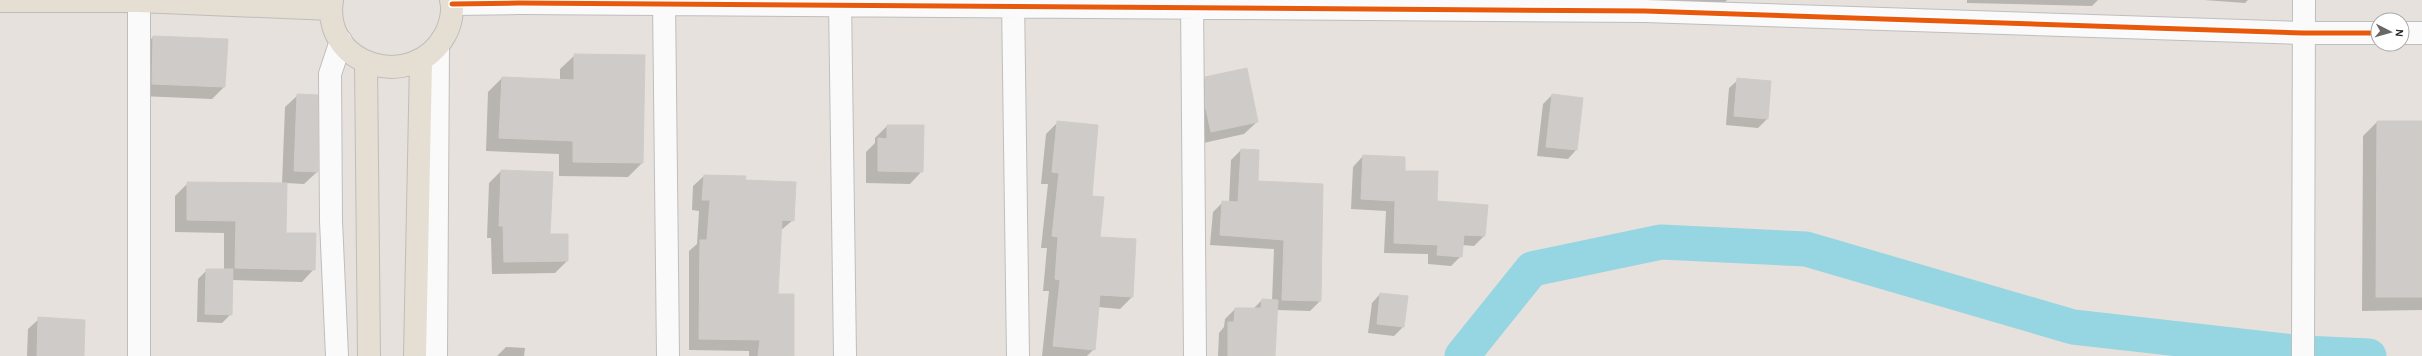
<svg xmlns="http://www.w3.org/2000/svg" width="2422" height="356" font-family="'Alegreya Sans',sans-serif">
<rect width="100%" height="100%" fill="#e6e1dc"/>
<path fill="#0003" d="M1665,0H1727L1719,8L1665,7Z
M1967,0H2098L2092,6L1967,3Z
M2204,0H2248L2245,3Z
M153,37L227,40L224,87L212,99L140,96L141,49Z
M575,55L642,163L628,177L559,176V154L486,151L488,92L502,78L560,80V69Z
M1206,78L1257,122L1244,134L1199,144L1193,90Z
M1738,80L1770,82L1767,119L1758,128L1726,125L1729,88Z
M298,95L317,172L304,184L286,183L285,234L314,269L302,282L232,280L231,314L222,323L197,322L198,279L207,270H224V233L175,232V196L188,183L282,184L285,107Z
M1552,95L1582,98L1576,150L1568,159L1537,156L1543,104Z
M1058,122L1091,197L1099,238L1132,297L1120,309L1098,307L1094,349L1087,356H1042L1049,291H1043L1047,248H1041L1048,184H1041L1046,134Z
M2377,122H2422V310L2362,311L2363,136Z
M887,126L922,171L910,184L866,183V152L875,143V138Z
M1241,150L1320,301L1310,311L1277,310L1274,356H1218L1219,333L1224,327L1225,319L1235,309H1253L1262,300L1272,301L1274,249L1210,245L1213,212L1223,202L1229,203L1231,160Z
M1363,156L1404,172L1436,202L1486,206L1484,236L1474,246L1462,245L1461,256L1451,266L1428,264V254L1384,253L1386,211L1351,209L1353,167Z
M501,171L567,261L555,273L492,274L491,238H487L489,183Z
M704,176L745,177L744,181L793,220L780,231L777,295L793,356H749V351L689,350V251L697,244L699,211L692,210L693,186Z
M1380,294L1403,327L1394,336L1368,333L1372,303Z
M39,319L84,356H27L28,329Z
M506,347L525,348L524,356H497Z"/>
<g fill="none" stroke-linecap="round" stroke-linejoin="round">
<path stroke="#96d5e2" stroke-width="35" d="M1462,356L1532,269L1661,242L1806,249L2073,327L2303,353L2369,356"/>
</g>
<path fill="#cecbc8" stroke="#d0ccc8" d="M153,36L228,39L225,87L152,84Z
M574,54L645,55L643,163L573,162V141L499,138L502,77L574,80Z
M1247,68L1258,122L1211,132L1205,105V77Z
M1737,78L1771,81L1768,119L1734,116Z
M297,94L318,95V172L294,171Z
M1552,94L1583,98L1577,150L1546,147Z
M1057,121L1098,125L1092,196L1104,197L1100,237L1136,239L1133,297L1100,295L1095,350L1053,346L1060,280L1055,279L1058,237L1052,236L1059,173L1052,172Z
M2377,121H2422V297H2376Z
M887,125H924L923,172L878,171V138L887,139Z
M1241,149L1259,150L1258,181L1323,184L1321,301L1282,300L1284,240L1220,235L1222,201L1238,202Z
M1363,155L1405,157V171H1438L1437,201L1488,205L1485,236L1464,235L1462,257L1437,255L1438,245L1394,243L1395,201L1361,199Z
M501,170L553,172L550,234H568V261L504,262L503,226H499Z
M704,175L746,176L745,180L796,182L794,221L782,220L778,294H794V356H758L760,340L699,339L700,240H707L710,200H702Z
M187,182L287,183L286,233H316L315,270L235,268L236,221L187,220Z
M206,269H233L232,315L205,314Z
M1380,293L1408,296L1404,327L1377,324Z
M1262,299L1278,300L1275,356H1228V322H1234L1235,308H1261Z
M38,317L85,320L84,356H37Z"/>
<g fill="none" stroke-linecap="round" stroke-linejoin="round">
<defs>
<path id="minor" d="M664,0L668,356
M840,0L845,356
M1013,0L1018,356
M1192,0L1195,356
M452,4L519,3L1645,11L2303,33H2378
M2402,33H2422
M139,356V0
M337,356L331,221L330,74L341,41
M436,356L438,47
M2303,356L2304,0"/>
<path id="major" d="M332,0C321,66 413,93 445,35C450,26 454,11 451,0
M0,1H139L331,9
M366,63L369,356
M415,356L421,61"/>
</defs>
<use href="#minor" stroke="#bfbebe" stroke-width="24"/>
<use href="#major" stroke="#bfbdbb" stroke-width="24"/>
<use href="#minor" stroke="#fbfafa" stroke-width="22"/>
<use href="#major" stroke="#e4ded3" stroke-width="22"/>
<defs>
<path id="cycleway" d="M452,4L519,3L1645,11L2303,33H2378"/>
</defs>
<use href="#cycleway" stroke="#fff" stroke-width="8"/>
<use href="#cycleway" stroke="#e8590c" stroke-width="5"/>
</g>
<g transform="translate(2390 32) rotate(96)"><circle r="19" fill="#ffffff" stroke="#a9a9a9"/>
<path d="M0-3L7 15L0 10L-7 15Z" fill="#6a6866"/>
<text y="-6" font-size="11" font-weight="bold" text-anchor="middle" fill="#272727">N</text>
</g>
</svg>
